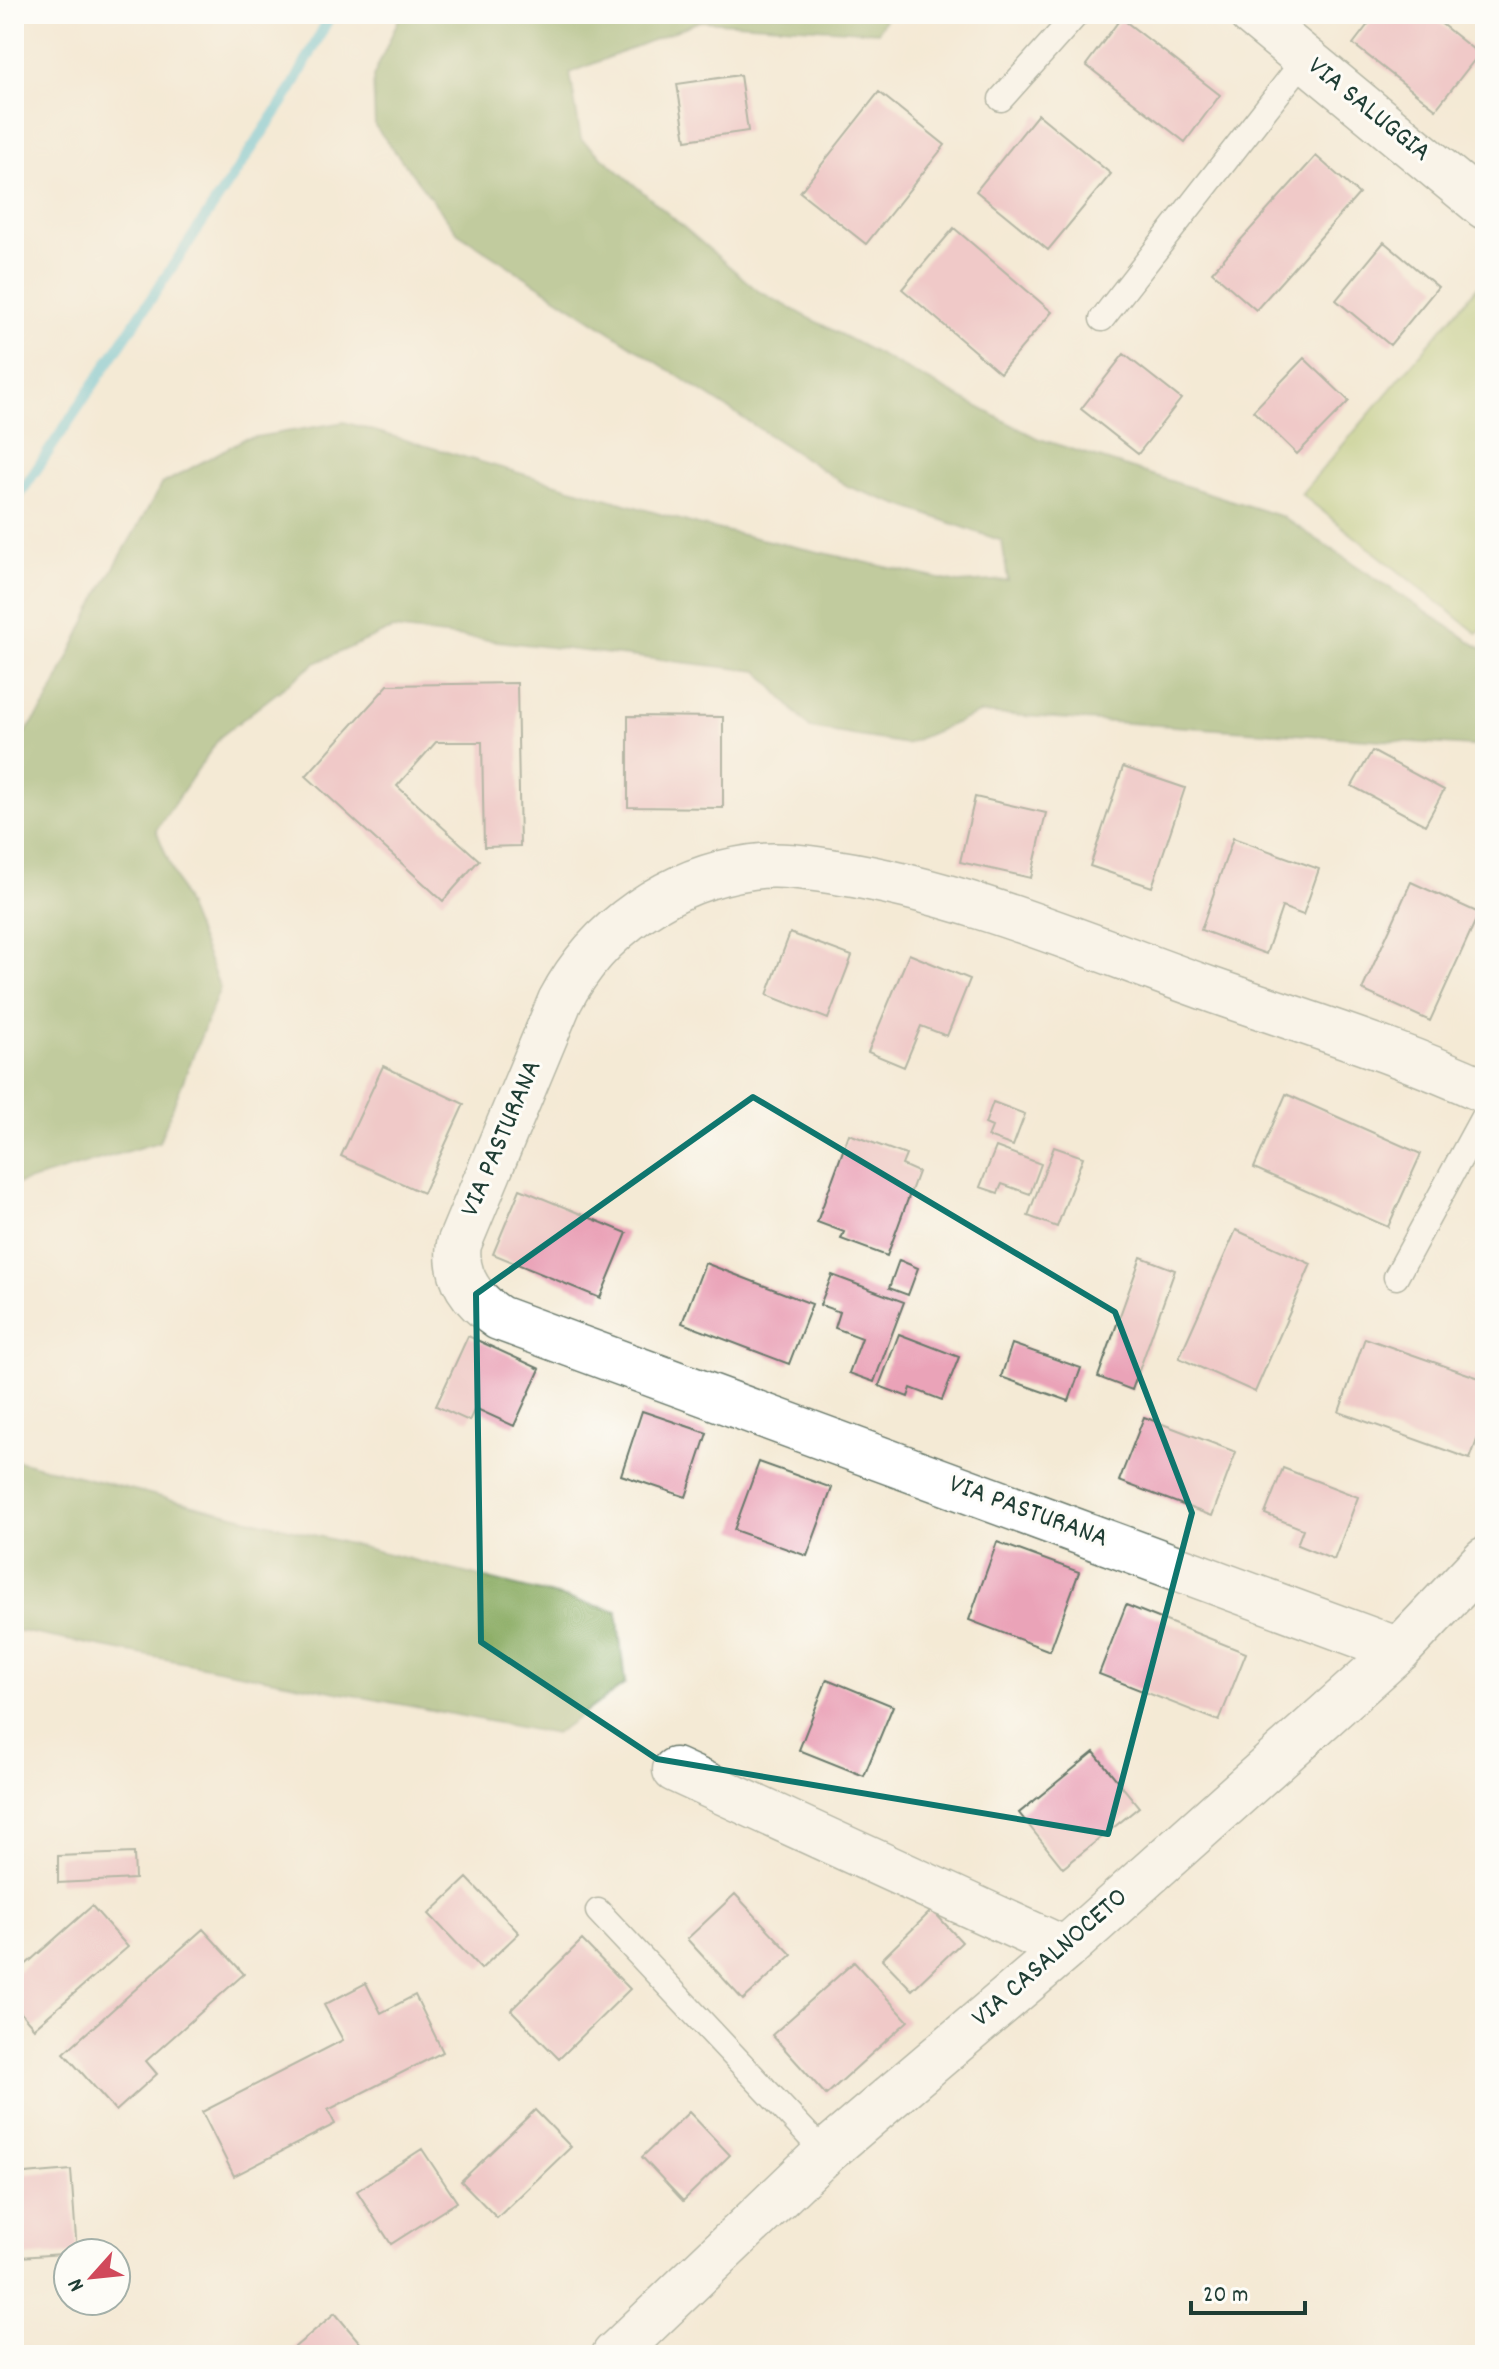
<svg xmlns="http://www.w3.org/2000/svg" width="1499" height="2369" font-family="Dekko,sans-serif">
<rect width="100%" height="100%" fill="#fdfcf7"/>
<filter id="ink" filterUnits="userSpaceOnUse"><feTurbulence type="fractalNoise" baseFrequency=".0125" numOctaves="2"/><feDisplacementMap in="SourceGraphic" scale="16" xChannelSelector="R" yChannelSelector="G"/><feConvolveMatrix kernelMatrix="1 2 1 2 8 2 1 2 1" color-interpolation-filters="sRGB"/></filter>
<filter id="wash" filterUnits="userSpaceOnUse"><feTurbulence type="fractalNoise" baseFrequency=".006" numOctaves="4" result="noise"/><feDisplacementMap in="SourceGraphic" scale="32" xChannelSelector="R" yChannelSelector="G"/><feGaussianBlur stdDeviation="1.8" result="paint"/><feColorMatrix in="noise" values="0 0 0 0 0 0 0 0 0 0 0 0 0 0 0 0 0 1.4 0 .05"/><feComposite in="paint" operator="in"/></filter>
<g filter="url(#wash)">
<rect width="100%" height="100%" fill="#f4ead5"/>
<path fill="#a6c167" stroke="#627f4e" stroke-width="2" d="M1485,278V626L1478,634L1301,494Z"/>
<path fill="#84a75c" stroke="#527248" stroke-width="2" d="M401,14H888L878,32L700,21L570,73L581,139L758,291L1037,438L1283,517L1482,649L1485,647V747L979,713L906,744L810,728L758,671L392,629L315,663L220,737L156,830L220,988L159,1142L14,1185V748L45,706L100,592L162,484L244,439L344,422L698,525L958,583L1008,580L1002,541L849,487L458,233L375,126L373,77Z
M14,1460L617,1611L625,1684L555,1734L14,1630Z"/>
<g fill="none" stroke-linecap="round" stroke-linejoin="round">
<path stroke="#5ac2d7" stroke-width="11" d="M14,503L291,90L331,14"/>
</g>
<g id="blocks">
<path fill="#eaa3b8" d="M1376,14H1429L1479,54L1436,109L1353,44Z
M1121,18L1220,95L1185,142L1086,65Z
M740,75L748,131L686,140L677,84Z
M879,92L945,145L866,244L800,192Z
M1038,114L1111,174L1048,250L976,191Z
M1316,156L1359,194L1256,310L1212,272Z
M954,228L1052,312L1000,373L902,289Z
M1384,242L1438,287L1390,345L1336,300Z
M1124,354L1181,399L1138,454L1081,409Z
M1304,358L1349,401L1297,454L1253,411Z
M517,683L520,846L484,847L482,742H436L397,786L479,860L443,901L306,776L388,685Z
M628,716L723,717V808L628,807Z
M1372,751L1444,790L1425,825L1352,786Z
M1123,767L1185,788L1152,887L1090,866Z
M975,797L1046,813L1031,878L960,862Z
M1233,838L1319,869L1303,915L1282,907L1266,954L1201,930Z
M1411,882L1479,913L1430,1021L1362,990Z
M790,933L852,956L828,1019L767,995Z
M909,954L970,979L947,1036L921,1026L904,1067L868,1052Z
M383,1066L464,1104L423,1193L341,1156Z
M1286,1094L1421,1154L1388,1227L1254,1168Z
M993,1102L1025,1114L1013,1146L988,1137L992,1127L985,1124Z
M849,1134L906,1155L902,1165L918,1172L887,1256L841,1239L844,1232L817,1222Z
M996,1147L1041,1164L1030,1194L1002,1184L998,1193L980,1187Z
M1054,1147L1083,1157L1057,1227L1028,1216Z
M520,1189L627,1233L600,1298L493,1254Z
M1236,1230L1311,1264L1255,1392L1179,1358Z
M1141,1257L1175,1270L1132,1390L1098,1377Z
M899,1260L918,1268L908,1295L889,1288Z
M705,1263L812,1304L789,1364L682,1323Z
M832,1275L904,1302L874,1382L849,1373L862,1338L835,1328L840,1312L820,1305Z
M899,1334L959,1357L942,1400L911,1388L908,1397L879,1386Z
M468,1336L540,1369L514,1426L475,1408L469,1421L436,1406Z
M1365,1338L1485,1380V1418L1470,1459L1339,1412Z
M1012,1344L1081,1368L1069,1401L1001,1377Z
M642,1411L707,1433L686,1497L621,1475Z
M1144,1417L1236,1452L1212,1516L1119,1481Z
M759,1462L832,1488L807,1556L734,1530Z
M1283,1468L1358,1497L1334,1560L1297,1545L1303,1529L1265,1514Z
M997,1542L1079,1572L1050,1651L969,1620Z
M1126,1605L1246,1653L1219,1721L1099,1674Z
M827,1679L893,1706L864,1776L799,1750Z
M1094,1752L1139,1807L1063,1868L1019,1813Z
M134,1853L135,1879L58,1883V1856Z
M467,1878L519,1933L481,1969L429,1914Z
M735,1894L792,1955L743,2000L687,1939Z
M92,1906L128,1947L34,2028L14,2005V1975Z
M932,1910L962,1942L912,1990L882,1959Z
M203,1929L244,1974L146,2061L157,2074L116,2111L64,2053Z
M582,1940L630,1989L559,2059L511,2010Z
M854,1962L908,2021L826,2095L772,2035Z
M366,1983L381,2013L415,1995L443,2052L328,2110L335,2124L234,2176L202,2112L343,2040L324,2005Z
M535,2110L571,2147L497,2218L461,2181Z
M689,2112L730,2155L683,2201L642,2157Z
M422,2149L457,2202L391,2244L357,2191Z
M71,2170L77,2253L20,2257L14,2175Z
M335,2313L370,2355H291L289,2352Z"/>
</g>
</g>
<g filter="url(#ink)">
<use href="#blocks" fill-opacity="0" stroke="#6a7a6c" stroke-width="2"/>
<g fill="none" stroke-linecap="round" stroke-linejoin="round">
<defs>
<path id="lane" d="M1001,99L1077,14
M1102,319L1305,59
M1396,1277L1485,1113
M598,1911L825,2153"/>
<path id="street" d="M1251,14L1485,207
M1399,1650L499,1318C473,1301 454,1277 459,1244L560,1001C598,928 671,878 752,867C779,863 809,868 836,872C964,892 1085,945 1206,988C1299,1021 1396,1050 1485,1091
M675,1770L1065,1949
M614,2355L825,2153L1065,1949L1399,1650L1485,1559"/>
</defs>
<use href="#lane" stroke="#6a7a6c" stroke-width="27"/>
<use href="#street" stroke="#6a7a6c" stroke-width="47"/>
<use href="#lane" stroke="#fff" stroke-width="24"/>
<use href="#street" stroke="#fff" stroke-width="44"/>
</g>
</g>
<path d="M0 0H1499V2369H0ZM753,1097L1115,1312L1192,1513L1108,1834L657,1759L481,1642L476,1294Z" fill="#f4ead5" fill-opacity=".55" fill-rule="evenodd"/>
<path fill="none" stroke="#0f766e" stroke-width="6" stroke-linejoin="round" d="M753,1097L1115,1312L1192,1513L1108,1834L657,1759L481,1642L476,1294Z"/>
<g text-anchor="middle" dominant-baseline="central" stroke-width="6" stroke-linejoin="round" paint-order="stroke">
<g font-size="28" fill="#1f3d34" stroke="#fdfcf7">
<text transform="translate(1368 111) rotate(39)">VIA SALUGGIA</text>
<text transform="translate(503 1139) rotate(-67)">VIA PASTURANA</text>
<text transform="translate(1028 1513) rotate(20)">VIA PASTURANA</text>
<text transform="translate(1051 1959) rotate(-41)">VIA CASALNOCETO</text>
</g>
</g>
<rect width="1499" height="2369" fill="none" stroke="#fdfcf7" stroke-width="48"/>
<g transform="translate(92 2277) rotate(243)"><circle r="38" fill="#fdfcf7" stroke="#a4b0a9" stroke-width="2"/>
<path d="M0-6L14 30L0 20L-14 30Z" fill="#d1495b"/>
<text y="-12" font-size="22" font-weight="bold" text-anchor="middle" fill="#1f3d34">N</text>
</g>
<path d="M1191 2301v12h114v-12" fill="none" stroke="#1f3d34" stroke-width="4"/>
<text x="1203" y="2301" font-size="24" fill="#1f3d34" stroke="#fdfcf7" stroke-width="6" paint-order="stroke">20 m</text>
</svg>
